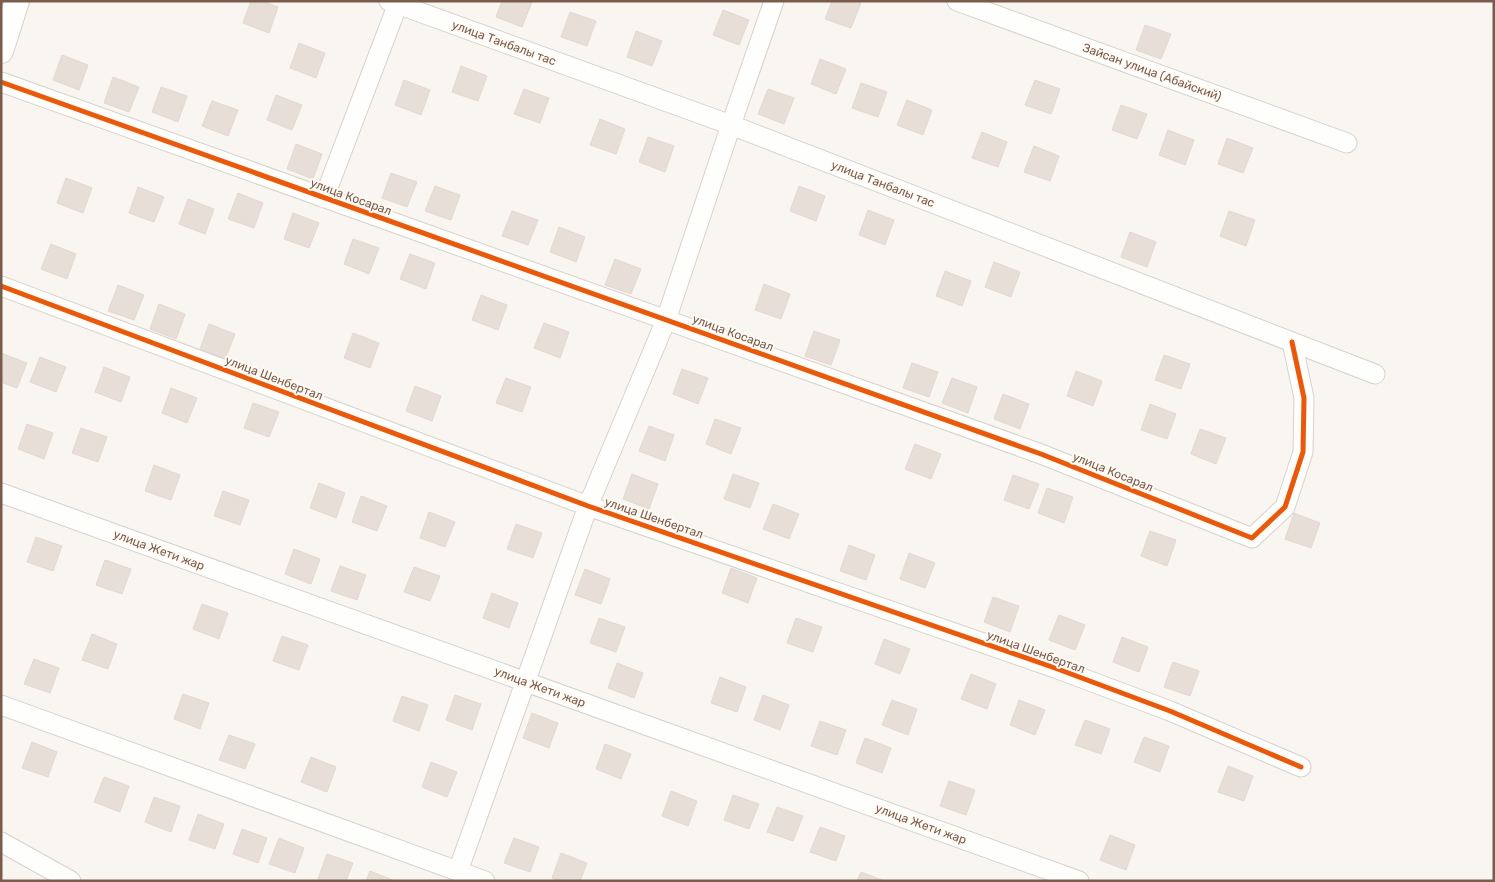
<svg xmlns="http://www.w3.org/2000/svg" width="1495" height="882" font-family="Rubik,sans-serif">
<rect width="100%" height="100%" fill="#f9f5f0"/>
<path fill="#e6ded7" stroke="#e2d8d2" d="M251,1H262L278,7L269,33L243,23Z
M502,1L532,2L522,27L496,17Z
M832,1H856L861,3L851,28L825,19Z
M723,10L749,20L739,45L713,35Z
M570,12L596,21L587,46L561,37Z
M1145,25L1171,34L1161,59L1136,50Z
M636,31L662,41L652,66L627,57Z
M299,43L325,53L316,78L290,68Z
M62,55L88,65L79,90L53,80Z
M820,59L846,69L836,94L811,84Z
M461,66L487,76L478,101L452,92Z
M113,77L139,87L129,112L104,103Z
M404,80L430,90L421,115L395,105Z
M1035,80L1060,89L1051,114L1025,105Z
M861,83L887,92L878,117L852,108Z
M161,87L187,96L178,122L152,112Z
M524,89L549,98L540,123L514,114Z
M768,89L794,98L784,124L758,114Z
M276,95L302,105L292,130L267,120Z
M907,100L932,110L923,135L897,125Z
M212,101L238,110L228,136L202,126Z
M1121,105L1147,114L1137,139L1112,130Z
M600,119L625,129L616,154L590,145Z
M1168,130L1194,140L1185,165L1159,155Z
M982,132L1007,142L998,167L972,158Z
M648,137L674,146L665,172L639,162Z
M1227,138L1253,148L1243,173L1218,164Z
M296,144L322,154L313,179L287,169Z
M1034,146L1059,156L1050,181L1024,172Z
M391,173L417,182L407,207L382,198Z
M66,178L92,188L83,213L57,203Z
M435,186L460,195L451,220L425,211Z
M799,186L825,196L816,221L790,211Z
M138,187L164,197L154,222L129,213Z
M238,193L263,203L254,228L228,219Z
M188,199L214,209L205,234L179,224Z
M868,210L894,220L885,245L859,235Z
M512,211L538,220L528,245L502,236Z
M1229,211L1255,220L1246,246L1220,236Z
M293,213L319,223L309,248L284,239Z
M559,227L585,237L576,262L550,252Z
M1130,232L1156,242L1147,267L1121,257Z
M353,239L379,248L369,274L344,264Z
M51,244L76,254L67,279L41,269Z
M410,254L435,263L426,289L400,279Z
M615,259L641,269L631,294L605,285Z
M994,262L1020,272L1011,297L985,287Z
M945,271L971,281L962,306L936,296Z
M764,284L790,294L781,319L755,310Z
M118,285L144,295L134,320L108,311Z
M481,295L507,305L498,330L472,320Z
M159,304L185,314L176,339L150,329Z
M544,323L569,332L560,358L534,348Z
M209,324L235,334L225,359L200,349Z
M814,331L840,340L831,365L805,356Z
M353,333L379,343L370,368L344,358Z
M1,353L27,363L17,388L1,382Z
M1164,355L1190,364L1181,389L1155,380Z
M40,357L66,367L56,392L30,382Z
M912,363L938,372L929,397L903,388Z
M104,367L130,377L121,402L95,392Z
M682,369L708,378L698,404L673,394Z
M1076,371L1102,381L1093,406L1067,396Z
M506,378L531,387L522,412L496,403Z
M952,378L977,387L968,413L942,403Z
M415,386L441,396L432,421L406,411Z
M171,388L197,398L187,423L162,413Z
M1003,394L1029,404L1020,429L994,419Z
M253,403L279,412L269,437L244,428Z
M1150,404L1176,414L1167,439L1141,430Z
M715,419L741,428L731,454L706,444Z
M27,424L53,433L44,459L18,449Z
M649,426L674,435L665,461L639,451Z
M81,428L107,437L98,462L72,453Z
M1200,429L1226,438L1216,464L1191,454Z
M915,444L941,454L931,479L905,469Z
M154,465L180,475L171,500L145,491Z
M632,474L658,484L649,509L623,499Z
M733,474L759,483L750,508L724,499Z
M1013,475L1039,484L1029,509L1004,500Z
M319,483L345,493L336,518L310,508Z
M1047,488L1073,497L1064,523L1038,513Z
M223,491L249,500L240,525L214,516Z
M361,496L387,506L377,531L352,522Z
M773,504L799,514L789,539L763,529Z
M429,512L455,522L445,547L420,538Z
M1294,513L1320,523L1311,548L1285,539Z
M516,524L542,533L533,558L507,549Z
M1150,531L1176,540L1167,566L1141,556Z
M36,537L62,546L53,571L27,562Z
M849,545L875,555L866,580L840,571Z
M294,549L320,559L311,584L285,574Z
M909,553L935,563L925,588L900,579Z
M105,560L131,569L122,594L96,585Z
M340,566L366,575L357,600L331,591Z
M414,567L440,576L430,601L404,592Z
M731,568L757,578L748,603L722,593Z
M585,569L610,579L601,604L575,595Z
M492,593L518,603L509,628L483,618Z
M993,597L1019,606L1010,632L984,622Z
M202,604L228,613L219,639L193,629Z
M1059,615L1085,625L1075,650L1049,640Z
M599,618L625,627L616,652L590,643Z
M796,618L822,627L813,652L787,643Z
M92,634L117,644L108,669L82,660Z
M282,636L308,645L299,670L273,661Z
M1122,637L1148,647L1139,672L1113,662Z
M884,639L910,649L900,674L875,664Z
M34,659L59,668L50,693L24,684Z
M1173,662L1199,671L1190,696L1164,687Z
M617,663L643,673L634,698L608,688Z
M971,674L996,684L987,709L961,699Z
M720,677L746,687L737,712L711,703Z
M183,694L209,703L200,729L174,719Z
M455,695L481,704L472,730L446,720Z
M763,695L789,705L780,730L754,720Z
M402,696L428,705L419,731L393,721Z
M892,700L917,709L908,735L882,725Z
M1019,700L1045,710L1035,735L1010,725Z
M532,713L558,723L549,748L523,738Z
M1085,720L1110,729L1101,754L1075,745Z
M820,721L846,730L837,755L811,746Z
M229,735L255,744L245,769L219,760Z
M1144,737L1169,746L1160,772L1134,762Z
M865,738L891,748L882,773L856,763Z
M32,742L57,752L48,777L22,768Z
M605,744L631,754L621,779L596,769Z
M311,757L336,767L327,792L301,782Z
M431,762L457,772L447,797L422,787Z
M1228,766L1253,776L1244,801L1218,792Z
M104,777L129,786L120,812L94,802Z
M949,781L975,790L966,815L940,806Z
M671,791L697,801L688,826L662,816Z
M733,795L759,804L749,829L724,820Z
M154,797L180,806L171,832L145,822Z
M777,807L803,816L793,841L767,832Z
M198,814L224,824L215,849L189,840Z
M820,827L845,836L836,861L810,852Z
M242,829L267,838L258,863L233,854Z
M1110,835L1135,845L1126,870L1100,860Z
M279,838L304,848L295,873L269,864Z
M514,838L539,847L530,872L504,863Z
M561,853L587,863L580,881H559L552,878Z
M327,854L353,863L346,881H323L318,879Z
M370,871L395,881H366Z
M861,872L884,881H857Z"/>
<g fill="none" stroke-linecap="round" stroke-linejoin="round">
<defs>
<path id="minor" d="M389,1L731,125L1375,374
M957,1L1347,143
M1,82L1041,454L1252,538L1285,507L1303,452L1304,398L1292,342
M324,198L399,1
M1,286L588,506L1055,668L1170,711L1301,767
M1,493L1079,881
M1,705L485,881
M1,842L71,881
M458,871L588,506L666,320L731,125L774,1"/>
<path id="tertiary" d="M1,51L17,1"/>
</defs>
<use href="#minor" stroke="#d7d1cb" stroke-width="21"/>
<use href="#tertiary" stroke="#d7d1cb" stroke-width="26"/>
<use href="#minor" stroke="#fefefd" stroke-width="19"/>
<use href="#tertiary" stroke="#fefefd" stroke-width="24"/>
<defs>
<path id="cycleway" d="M1,82L1041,454L1252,538L1285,507L1303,452L1304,398L1292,342
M1,286L588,506L1055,668L1170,711L1301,767"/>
</defs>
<use href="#cycleway" stroke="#fffaf3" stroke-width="8"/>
<use href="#cycleway" stroke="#e8590c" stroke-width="5"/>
</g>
<g text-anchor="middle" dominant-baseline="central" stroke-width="4" stroke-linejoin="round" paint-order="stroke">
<g font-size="12" fill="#7a5c4d" stroke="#fffaf3">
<text transform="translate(504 43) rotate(20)">улица Танбалы тас</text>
<text transform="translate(1152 72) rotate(20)">Зайсан улица (Абайский)</text>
<text transform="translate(883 184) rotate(21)">улица Танбалы тас</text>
<text transform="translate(351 197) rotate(20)">улица Косарал</text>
<text transform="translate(733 333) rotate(20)">улица Косарал</text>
<text transform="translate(274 378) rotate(21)">улица Шенбертал</text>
<text transform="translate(1113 472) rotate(22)">улица Косарал</text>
<text transform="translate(654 518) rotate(19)">улица Шенбертал</text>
<text transform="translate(159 550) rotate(20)">улица Жети жар</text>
<text transform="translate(1036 652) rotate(20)">улица Шенбертал</text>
<text transform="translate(540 687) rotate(20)">улица Жети жар</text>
<text transform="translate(921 824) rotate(20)">улица Жети жар</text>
</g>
</g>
<rect width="1495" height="882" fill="none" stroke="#7a5c4d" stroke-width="5"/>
</svg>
